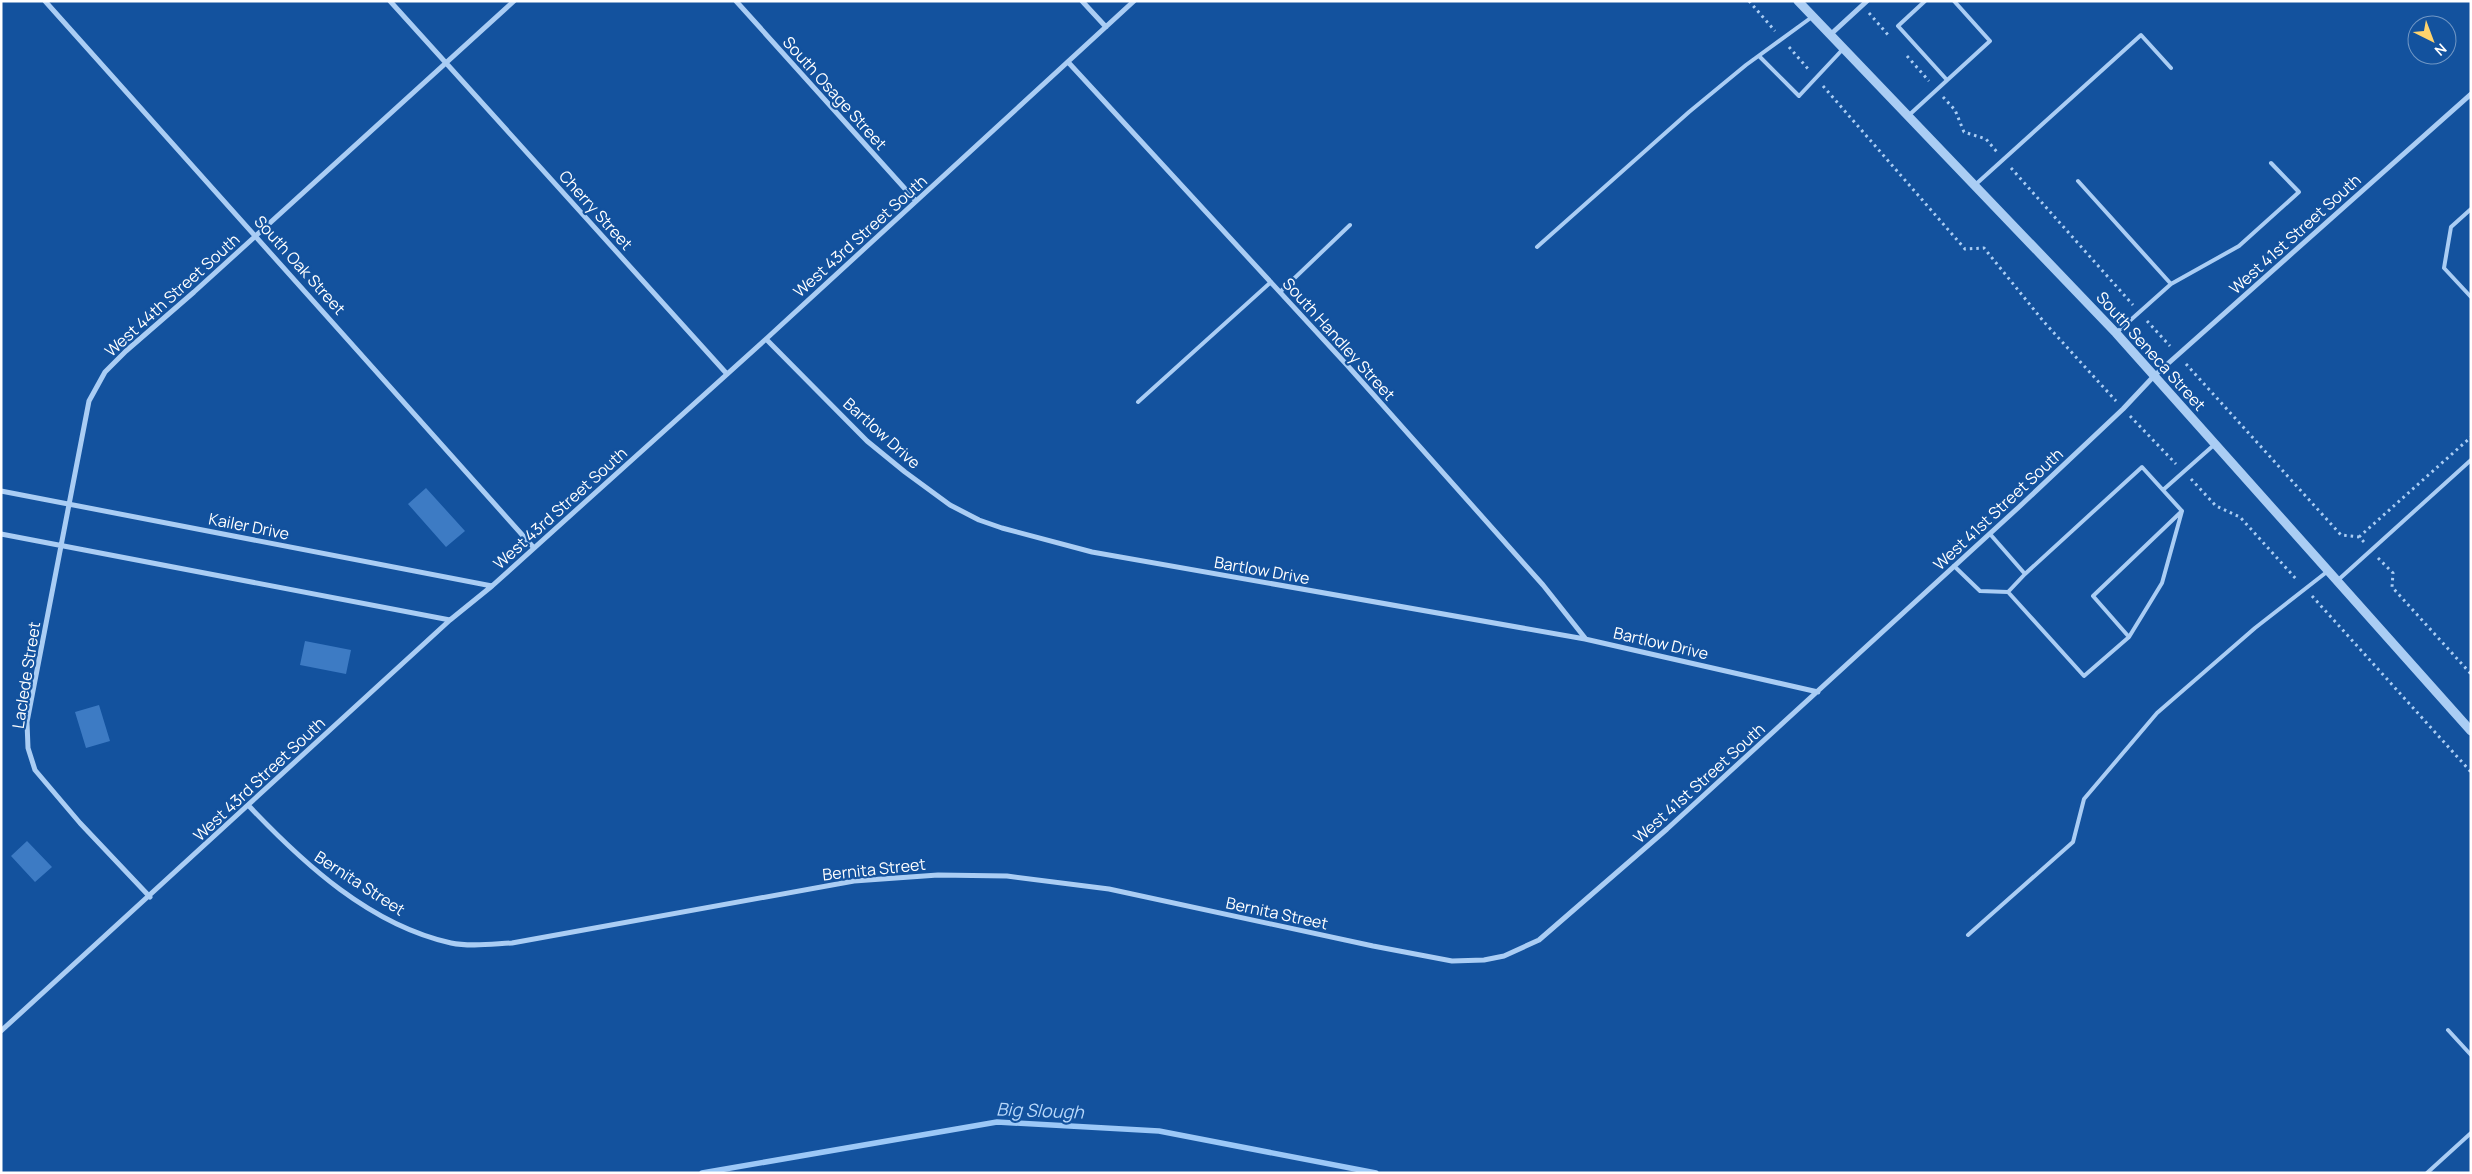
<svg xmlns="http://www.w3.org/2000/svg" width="2472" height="1174" font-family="Manrope,sans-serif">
<rect width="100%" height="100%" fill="#13529e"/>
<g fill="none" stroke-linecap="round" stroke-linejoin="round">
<path stroke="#9cc8f7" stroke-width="5.5" d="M702,1173L997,1122L1159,1131L1376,1173"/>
</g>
<path fill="#3d7bc4" d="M426,488L465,531L446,547L408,504Z
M305,641L351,650L346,674L300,665Z
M99,705L110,741L86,748L75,712Z
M27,841L52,867L35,882L11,856Z"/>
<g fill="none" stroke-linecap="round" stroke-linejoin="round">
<path stroke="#aacdf4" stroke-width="3" stroke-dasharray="2.5 4" stroke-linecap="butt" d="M1749,1L1775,31
M1869,13L1889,36
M1789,47L1809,70
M1907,56L1929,81
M1823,86L1965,249L1984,248L2044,322L2116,401
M1943,97L1955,110L1964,132L1986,139L1997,152
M2011,168L2133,305
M2147,321L2170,346
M2186,364L2341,535L2359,537L2364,542
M2130,416L2176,464
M2191,479L2216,506L2240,517L2297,580
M2359,537L2471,437
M2378,558L2393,573L2392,587L2471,674
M2312,596L2471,772"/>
<path stroke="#aacdf4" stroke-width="4" d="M1925,1L1898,26L1947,80
M1759,56L1799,96L1843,49
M1908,116L1990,41L1954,1
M2078,181L2171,284
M1975,185L2141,35L2171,68
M2471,209L2451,227L2444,268L2471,297
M1537,247L1689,112L1746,65L1812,17
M1280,292L1350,225
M2116,333L2171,284L2239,246L2299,192L2271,163
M1138,402L1271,282
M2163,490L2215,444
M1990,534L2025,574L2142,467L2182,511L2093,596L2129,637L2084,676L2008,592L2025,574
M1954,566L1980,591L2008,592
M2337,581L2471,460
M2129,637L2162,583L2182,511
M1968,935L2073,842L2084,799L2157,713L2255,628L2328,571
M2448,1030L2471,1055
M2427,1173L2471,1133"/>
<path stroke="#aacdf4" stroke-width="5" d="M45,1L534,548
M390,1L727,374
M736,1L916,201
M1082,1L1106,27
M1830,35L1867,1
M1068,62L1347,365L1543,585L1585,638
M766,339L867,441L905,472L950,505L979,520L1002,528L1092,552L1585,639L1818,692
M1,491L492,586
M1,534L450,620
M249,806C304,864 370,925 451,943C470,947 492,944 512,943L854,881L938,875L1007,876L1109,889L1373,946L1452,961L1484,960L1504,956L1539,940L1667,829L2019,507L2123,409L2154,376L2471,94
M150,897L80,823L35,770L28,748L27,722L89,401L105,372L126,351L194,292L514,1
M1,1031L450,620L492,586L766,339L1134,1"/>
<path stroke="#aacdf4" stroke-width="9" d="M1798,1L2116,333L2471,731"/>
</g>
<g text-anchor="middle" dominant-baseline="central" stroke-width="4.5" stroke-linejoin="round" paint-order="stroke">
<g font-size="16" fill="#fff" stroke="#13529e">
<text transform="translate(835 93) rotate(48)">South Osage Street</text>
<text transform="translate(596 210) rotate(48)">Cherry Street</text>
<text transform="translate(2295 234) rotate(-42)">West 41st Street South</text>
<text transform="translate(860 236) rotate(-42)">West 43rd Street South</text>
<text transform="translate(300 265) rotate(48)">South Oak Street</text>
<text transform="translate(172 295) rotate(-42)">West 44th Street South</text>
<text transform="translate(1339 339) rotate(48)">South Handley Street</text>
<text transform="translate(2151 351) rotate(48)">South Seneca Street</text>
<text transform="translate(882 433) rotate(42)">Bartlow Drive</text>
<text transform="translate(560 508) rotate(-42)">West 43rd Street South</text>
<text transform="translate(1998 509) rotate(-43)">West 41st Street South</text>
<text transform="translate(249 526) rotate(11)">Kailer Drive</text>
<text transform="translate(1262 570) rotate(10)">Bartlow Drive</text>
<text transform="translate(1661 643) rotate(13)">Bartlow Drive</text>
<text transform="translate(26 675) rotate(-81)">Laclede Street</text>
<text transform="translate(259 779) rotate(-43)">West 43rd Street South</text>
<text transform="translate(1699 783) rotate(-42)">West 41st Street South</text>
<text transform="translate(874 869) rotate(-6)">Bernita Street</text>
<text transform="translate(360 883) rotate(33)">Bernita Street</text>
<text transform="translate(1277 913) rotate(12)">Bernita Street</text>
</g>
<g font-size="18" font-style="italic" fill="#b7d7fa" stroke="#13529e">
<text transform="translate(1040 1110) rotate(2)">Big Slough</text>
</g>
</g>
<rect width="2472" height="1174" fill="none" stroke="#ffffff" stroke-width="5"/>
<g transform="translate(2432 40) rotate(138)"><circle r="24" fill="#13529e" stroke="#7197c5"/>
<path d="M0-4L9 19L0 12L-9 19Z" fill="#ffd36d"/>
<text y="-8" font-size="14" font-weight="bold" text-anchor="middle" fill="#ffffff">N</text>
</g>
</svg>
